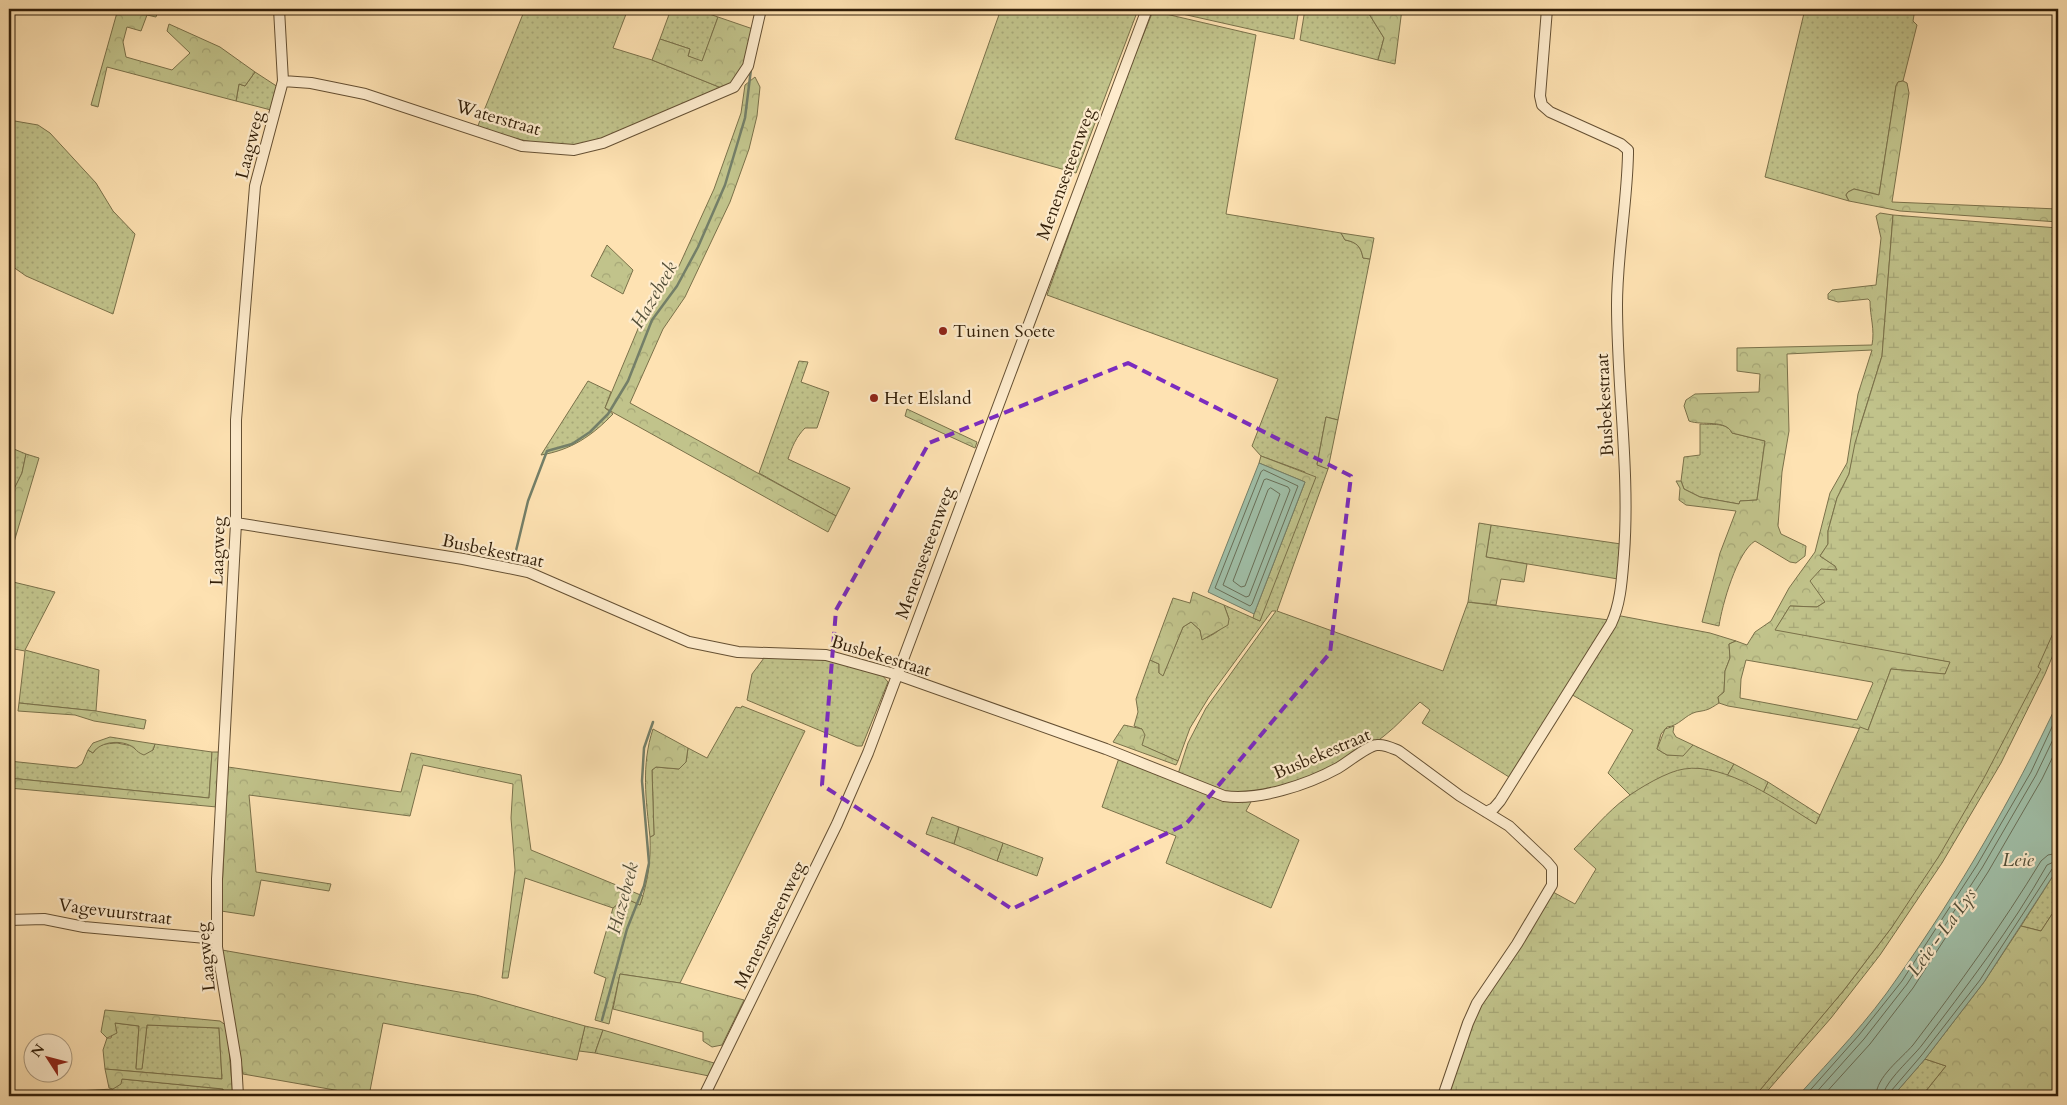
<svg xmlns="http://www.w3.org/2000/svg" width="2067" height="1105" font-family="Cardo,serif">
<defs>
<pattern id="grass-dots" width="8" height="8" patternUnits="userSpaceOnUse" patternTransform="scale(1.25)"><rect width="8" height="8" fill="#c1c38b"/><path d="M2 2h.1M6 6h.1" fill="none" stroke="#a6a777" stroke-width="1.8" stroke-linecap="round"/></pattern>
<pattern id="forest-crowns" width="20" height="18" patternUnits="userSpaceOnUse" patternTransform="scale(1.25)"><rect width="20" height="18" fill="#c1c38b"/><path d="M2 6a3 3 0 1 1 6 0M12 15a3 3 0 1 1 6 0" fill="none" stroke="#a6a777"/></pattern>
<pattern id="wetland-marsh" width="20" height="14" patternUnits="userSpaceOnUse" patternTransform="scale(1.25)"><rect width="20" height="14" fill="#c1c38b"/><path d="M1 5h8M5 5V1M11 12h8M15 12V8" fill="none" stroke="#a6a777"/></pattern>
</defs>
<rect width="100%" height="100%" fill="#fee2b2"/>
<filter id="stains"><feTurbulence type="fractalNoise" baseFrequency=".004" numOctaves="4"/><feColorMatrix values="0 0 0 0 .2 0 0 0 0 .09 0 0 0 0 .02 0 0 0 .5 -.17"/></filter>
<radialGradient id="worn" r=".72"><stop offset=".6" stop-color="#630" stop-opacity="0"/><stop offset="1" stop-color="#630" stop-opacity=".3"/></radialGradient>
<path fill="url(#grass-dots)" stroke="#7a714a" d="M525,9H628L613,48L652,60L724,89L597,142C555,150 517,140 477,128Z
M671,9H695L718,17L702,62L688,56L690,49L660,39Z
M1001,9H1128L1136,15L1076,173L955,139Z
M1160,9H1299L1294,39Z
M1305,9H1366L1384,38L1378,60L1300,40Z
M1805,9H1915L1913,21L1917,25L1903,81L1898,82L1896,86L1879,195L1854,189L1848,192L1846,195L1849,201L1765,177Z
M1153,11L1256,35L1226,214L1341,233L1345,240C1357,242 1361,247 1363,258L1370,259L1338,420L1326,417L1317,464L1328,469L1277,611L1443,671L1468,602L1609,620L1509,777L1422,723L1430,710L1420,702C1408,713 1397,726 1384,736C1351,763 1275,795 1232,794C1218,794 1192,779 1178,774L1188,743L1206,708L1276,611H1272L1209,697L1190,728L1178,761L1141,745L1142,729L1134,726L1138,712L1136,699L1150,660L1159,664V673L1163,675L1183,627L1191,622L1200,630L1202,639C1215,635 1222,629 1229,619L1224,605L1260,621L1305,472L1261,456L1252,446L1278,379L1047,295L1121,90Z
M255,72L278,87L271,110L236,101L239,84L245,86Z
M9,120L38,125L50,133L96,183L113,211L135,234L113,314L26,276L9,264Z
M799,361L808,362L801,382L829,392L817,428H805C796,437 792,447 788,459L850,488L836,516L759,473Z
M588,381L611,392L605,408L613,414C592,436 571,450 541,455Z
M1700,424C1712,425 1727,422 1732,433L1765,441L1757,500L1740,501L1739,504L1700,497L1684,489L1681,481L1684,457L1700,455Z
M9,447L26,454L22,473L12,494L9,490Z
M1491,525L1621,544L1618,579L1486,557Z
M9,581L55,592L25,650L99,670L96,711L19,703L25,651L9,648Z
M1621,616L1710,633L1736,641L1729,644L1730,658L1725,671L1724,692L1718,697L1719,703C1708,710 1708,710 1696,712C1685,715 1679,726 1667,727L1661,734L1657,749L1667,755H1683L1693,745L1734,764L1727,776L1711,770L1651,783L1630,795L1608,773L1633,730L1569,693L1617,618Z
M2058,622V643L2045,674L2001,763L1942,863L1880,955L1831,1018L1763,1096H1755L1844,990L1892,927L2040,669L2037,667Z
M764,658L830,660L882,675L888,682L862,746H857L747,700L752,674Z
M742,706L805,731L680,983L620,974L609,1024L595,1020L606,978L594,973L613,908L625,898L640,905C648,881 651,861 650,837L654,835L652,770L656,767L679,769L686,762L688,748L707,758L736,707L741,708Z
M117,743L153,750L155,744L212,752L209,798L9,778V761L76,768L82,764L88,750L93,753C99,743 106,744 117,743Z
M1119,758L1191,786L1252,800L1246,811L1299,840L1271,908L1166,863L1176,836L1102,807Z
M1768,782L1820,815L1816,824L1763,793Z
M932,817L959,827L954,844L926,834Z
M1003,843L1043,858L1037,876L997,861Z
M2058,868V905L2041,931L2021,926Z
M115,1023L139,1026L136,1068H142L147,1025L219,1028L222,1079L105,1069L103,1050L107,1038H111Z
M585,1026L603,1030L595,1053L579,1051Z
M1925,1059L1946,1066L1922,1096H1893Z
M122,1079L224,1089V1096H59V1092L113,1089Z"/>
<path fill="url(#forest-crowns)" stroke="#7a714a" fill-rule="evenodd" d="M118,9L158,11L156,17L147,15L141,31L127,27L123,42L126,57L172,70L190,53L167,31L169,24L220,47L255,72L245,86L239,84L236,101L107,67L98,107L91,105Z
M1366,9H1402L1395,64L1378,60L1384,38Z
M718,17L753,29L743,73L724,89L652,60L660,39L690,49L688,56L702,61Z
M755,77L760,87L757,116L749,149L730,202L685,297L663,329L630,403L836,516L828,532L605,408L645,312L661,293L679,266L714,189L741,113L745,85Z
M1903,81L1907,83L1909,93L1892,202L2058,209V222L1900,211L1849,201L1846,195L1848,192L1854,189L1879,195L1896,86L1898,82Z
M1880,213L1893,215L1882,356L1860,426L1849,474L1837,498L1828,531V544L1820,556L1835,566L1837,570L1817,588L1825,602L1817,607L1790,606L1776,629L1951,662L1945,674L1891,669L1868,730L1728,706L1719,703L1718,697L1724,692L1725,671L1730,658L1729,644L1736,641L1747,645L1755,632L1771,621L1789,588L1815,552L1830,493L1847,463L1858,394L1872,350L1787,354L1789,431L1782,472L1778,526L1781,534L1806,546L1805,556L1796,563L1790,562L1755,541C1737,552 1722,605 1719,626L1702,622L1720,553L1736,511L1686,505L1679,500L1680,488L1676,481H1681L1684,489L1700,497L1739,504L1740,501L1757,500L1765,441L1732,433C1726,419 1702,426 1689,421L1684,406L1686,400L1695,394L1759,392L1760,374L1737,371V348L1872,345C1875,329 1870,317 1870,301L1868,299L1838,302L1828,299V294L1832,290L1876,285L1881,238L1876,216ZM1746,660L1872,682L1873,683L1857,720L1740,698L1741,679Z
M1341,233L1374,238L1370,259L1363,258C1361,247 1357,242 1345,240Z
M607,245L633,270L623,294L591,276Z
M907,409L977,442L975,448L905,416Z
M1326,417L1338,420L1328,469L1317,465Z
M26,454L39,458L9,559V490L12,493L22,473Z
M1261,456L1316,477L1260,621L1253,618L1254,614L1305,482L1259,463Z
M1479,523L1491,525L1486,557L1527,564L1524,582L1501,579L1496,605L1468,602Z
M1193,592L1224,605L1229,619L1228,625L1202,640L1200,630L1191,622L1183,627L1163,676L1159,673V664L1150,660L1173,598L1190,603Z
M19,703L96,711L146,720L144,729L94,721L75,715L18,711Z
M1124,725L1142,729L1145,735L1142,745L1178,761L1176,765L1113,742Z
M1674,726L1673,732L1676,737L1693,745L1683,756L1667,755L1657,749L1665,729Z
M653,729L688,748L686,762L679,769L656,767L652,770L654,835L650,837C646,800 641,765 653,729Z
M110,737L155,744L153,750L144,755C139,753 138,752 134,748C123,739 100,741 93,753L88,750L93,743Z
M212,752H220L217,807L9,788V778L209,798Z
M411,753L521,775L531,850L643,896L640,905L625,898L613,908L525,878L508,978H502L515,870L511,818L513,784L423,765L410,816L249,795L256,872L331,884L329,891L261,880L254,916L221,911L228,767L401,792Z
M1734,764L1768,782L1763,793L1727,776Z
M959,827L1003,843L997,861L954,844Z
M2058,905V1096H1922L1946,1066L1925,1059L1984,982L2021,926L2041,931Z
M222,950L476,995L585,1026L577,1060L383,1023L369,1096L243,1074Z
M620,974L680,983L744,1000L722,1045L712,1047L703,1041V1032L613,1009Z
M105,1010L220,1021L227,1026L233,1096H224L223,1089L122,1079L121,1084L113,1089L109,1088L105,1069L222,1079L219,1028L147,1025L142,1069H136L139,1026L115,1023L117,1033L107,1038L101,1032Z
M603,1030L714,1063L709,1076L595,1053Z"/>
<path fill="url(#wetland-marsh)" stroke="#7a714a" d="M1893,215L2058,228V622L2038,667L2041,669L1984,778L1939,856L1892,927L1844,990L1755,1096H1447L1478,1007L1553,892L1575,904L1596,869L1574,849C1591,832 1607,812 1626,798C1639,788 1668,771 1684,769C1725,762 1782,803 1816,824L1860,727L1868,730L1891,669L1945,674L1950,662L1775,630L1790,606L1817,607L1825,602L1810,581L1821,569L1837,570L1835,566L1820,556L1828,544V531L1837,498L1849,474L1855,443L1882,356Z"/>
<path fill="#a0bfa8" stroke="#747f68" d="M1259,463L1305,482L1254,614L1208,592Z
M2058,702V868L1984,982L1925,1059L1893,1096H1798C1832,1058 1869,1020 1898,977C1959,890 2013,798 2058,702Z"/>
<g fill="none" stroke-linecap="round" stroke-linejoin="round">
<path stroke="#696f58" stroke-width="1" d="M1264,470L1298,486L1252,604L1250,606L1215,588L1261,472Z
M1267,479L1288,487L1290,490L1249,596L1246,597L1223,585L1264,480Z
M1271,488L1280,494L1245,586L1241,587L1233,581L1268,490Z
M1805,1096L1859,1035L1902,981L1977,865L2031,772L2058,714
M1813,1096L1864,1039L1907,984L1982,868L2036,775L2058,729
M1823,1096L1870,1044L1913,988L1988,872L2042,779L2058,746
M1876,1096C1876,1077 1901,1059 1913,1045C1958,986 2002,925 2041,861L2048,855L2058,853
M1883,1096C1884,1082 1913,1057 1922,1045C1966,987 2011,929 2047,865L2058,860
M1890,1096L1891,1091L1921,1056L1980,980L2052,869L2058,867"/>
<path stroke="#747f68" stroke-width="2.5" d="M514,559L528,501L547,451L572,444L590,432L608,414L628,381L652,320L677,286L698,247L725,185L745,118L751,69
M602,1020L627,929L644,886L649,863L642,781L644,748L653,722"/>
<defs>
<path id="minor" d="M283,81L311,83L365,94L522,146L574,150L603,143L734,87L748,66L761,9
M236,523L463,559L528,572L689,642L738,652L826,655L898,675L1106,749L1224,796C1258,801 1307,785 1338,768C1347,763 1367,746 1377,745C1385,744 1392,748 1399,751L1460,796L1509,826L1547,862L1552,868V885L1517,944L1477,1003L1468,1023L1443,1096
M1486,812L1494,808L1500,801L1611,624C1621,603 1622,578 1624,554C1630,471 1617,388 1617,305C1617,254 1627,205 1628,154V150L1621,144L1550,112L1542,105L1540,96L1547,9
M9,920L44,919L84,927L217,939
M238,1096L236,1060L217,947V879L236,523V420L255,186L283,81L279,9
M704,1096L837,824L868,753L1147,9"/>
</defs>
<use href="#minor" stroke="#655033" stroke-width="12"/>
<use href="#minor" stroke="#feeccd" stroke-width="10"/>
</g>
<path fill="none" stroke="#7b2cbf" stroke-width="4" stroke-dasharray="10 6" stroke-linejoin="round" d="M1128,363L1351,476L1330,653L1186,824L1012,909L822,785L836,610L929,443Z"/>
<g fill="#8f2418" stroke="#feeccd" stroke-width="2">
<circle cx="943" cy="331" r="5"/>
<circle cx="874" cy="398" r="5"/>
</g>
<g text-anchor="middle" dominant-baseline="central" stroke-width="4.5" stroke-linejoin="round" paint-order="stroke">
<g font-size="18" fill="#321f09" stroke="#feeccd">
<text transform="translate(498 118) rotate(16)">Waterstraat</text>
<text transform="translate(250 145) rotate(-76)">Laagweg</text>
<text transform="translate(1066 174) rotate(-70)">Menensesteenweg</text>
<text transform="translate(1605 405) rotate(-93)">Busbekestraat</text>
<text transform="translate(218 551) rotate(-88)">Laagweg</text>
<text transform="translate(493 551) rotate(12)">Busbekestraat</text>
<text transform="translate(925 553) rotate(-70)">Menensesteenweg</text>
<text transform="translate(881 656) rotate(17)">Busbekestraat</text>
<text transform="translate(1322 754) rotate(-23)">Busbekestraat</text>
<text transform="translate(115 912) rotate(7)">Vagevuurstraat</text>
<text transform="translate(770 925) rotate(-64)">Menensesteenweg</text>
<text transform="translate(206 957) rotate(-96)">Laagweg</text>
</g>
<g font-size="18" fill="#321f09" stroke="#feeccd" text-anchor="start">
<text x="953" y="331">Tuinen Soete</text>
<text x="884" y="398">Het Elsland</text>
</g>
<g font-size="19" font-style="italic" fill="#534f39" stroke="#feeccd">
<text transform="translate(654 295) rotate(-60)">Hazebeek</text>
<text x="2018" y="860">Leie</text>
<text transform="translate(623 898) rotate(-75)">Hazebeek</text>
<text transform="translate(1942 932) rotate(-54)">Leie - La Lys</text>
</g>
</g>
<rect width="2067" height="1105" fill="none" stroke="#fee2b2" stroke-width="30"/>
<rect x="10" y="10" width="2047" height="1085" fill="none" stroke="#321f09" stroke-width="2.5"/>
<rect x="15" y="15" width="2037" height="1075" fill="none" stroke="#321f09"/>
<g transform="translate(48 1058) rotate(306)"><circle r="24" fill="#feeccd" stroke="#ac9a7f"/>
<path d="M0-4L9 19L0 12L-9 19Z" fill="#8f2418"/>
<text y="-8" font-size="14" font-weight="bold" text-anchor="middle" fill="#321f09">N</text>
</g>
<rect width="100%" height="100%" filter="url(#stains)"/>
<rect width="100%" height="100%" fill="url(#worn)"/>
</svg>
